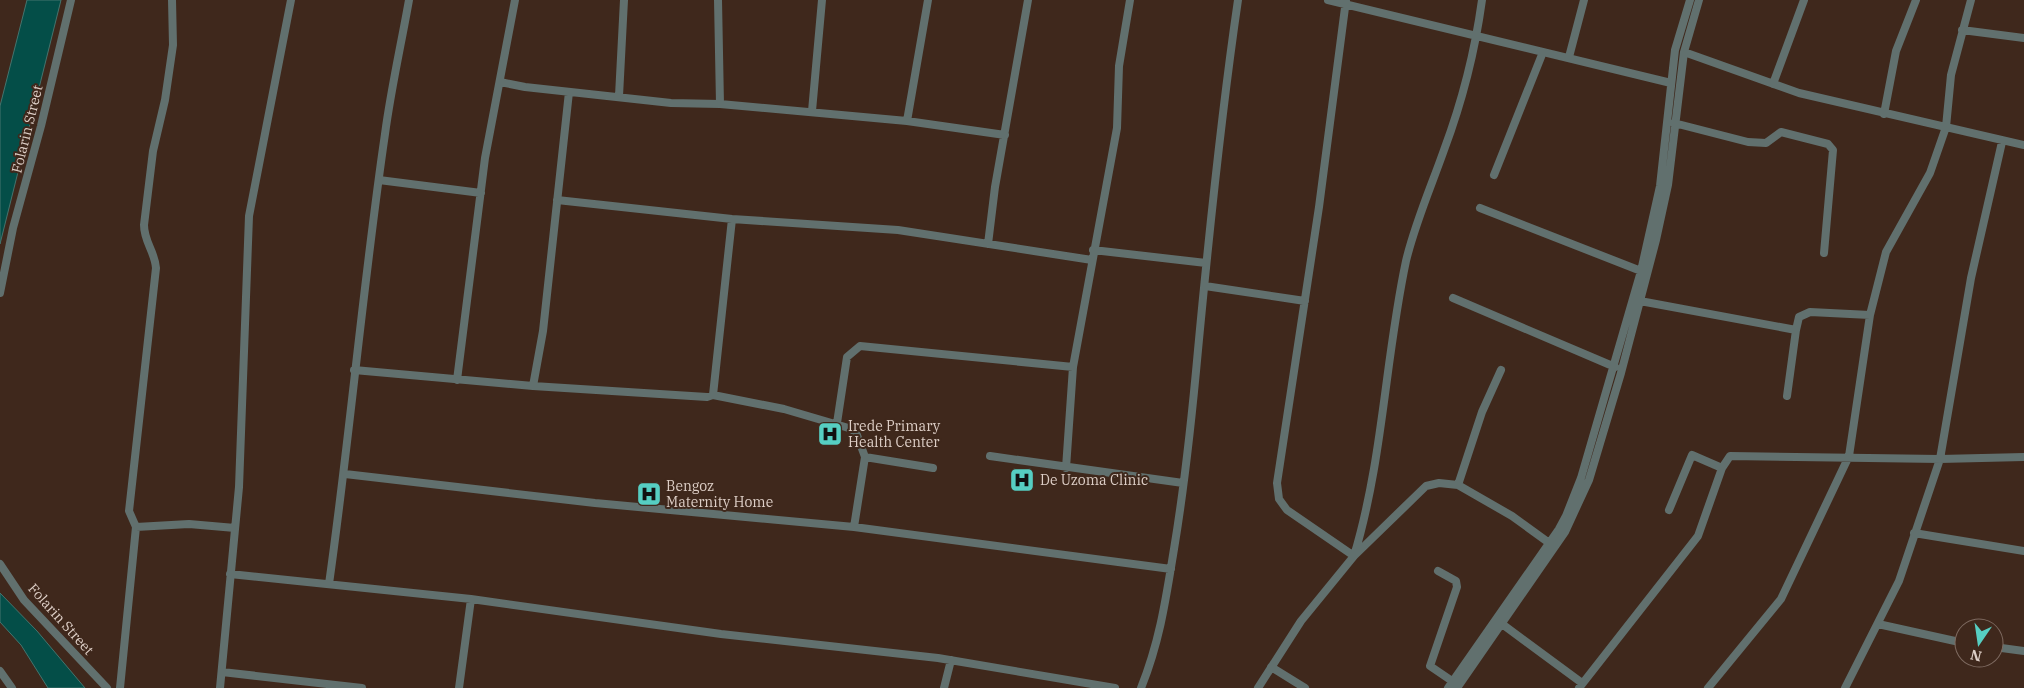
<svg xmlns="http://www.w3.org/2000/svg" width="2024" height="688" font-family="'IBM Plex Serif',serif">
<rect width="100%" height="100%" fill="#3f281c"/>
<path fill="#044e48" stroke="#45746e" d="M27,0H61L0,244V106Z
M0,593L37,631L85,688H48L21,645L0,622Z"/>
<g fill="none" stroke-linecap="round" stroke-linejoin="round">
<path stroke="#61706e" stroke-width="8" d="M718,0L720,104
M1328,0L1671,83
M1346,0L1319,207L1277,483L1279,499L1287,510L1354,556
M1962,30L2024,38
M1684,52L1799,93L2024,145
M1569,57L1584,0
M500,82L525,87L671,103L720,104L907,121L1005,135
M1773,84L1804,0
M619,96L624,0
M812,111L822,0
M1884,114L1896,51L1916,0
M907,121L928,0
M1674,123L1748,142L1766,143L1781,132L1828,144L1833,150L1824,253
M1494,175L1543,52
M379,180L481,193
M557,200L732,219L898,230L1092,260
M1480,208L1641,271
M988,244L995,187L1028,0
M1093,250L1206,263
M1205,286L1305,301
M0,293L13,228L41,126L71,0
M1453,298L1615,367
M1640,301L1796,330L1799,317L1810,312L1870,315L1849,456L1781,599L1708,688
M1870,315L1886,252L1930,173L1946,127L1951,75L1971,0
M354,370L533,386L707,397L713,395L784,409L852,429L857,435L865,457L854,527
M457,380L485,158L515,0
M533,386L543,331L569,92
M713,395L732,219
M1787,396L1796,330
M837,423L847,357L860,346L1073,367
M990,456L1183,483
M865,457L933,468
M1066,468L1073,367L1117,128L1119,66L1130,0
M345,474L595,503L854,527L1171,569
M1458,485L1482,412L1501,370
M1669,510L1692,455L1722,468
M136,527L189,524L235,528
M1914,533L2024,551
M1354,556C1383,460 1385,359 1406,261C1415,223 1431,187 1444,150C1462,102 1475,51 1482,0
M0,564L24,600L107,688
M1438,571L1456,581L1457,587L1430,666L1455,683
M230,574L471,599L721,634L938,658L1115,688
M329,584C350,435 363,284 385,134C391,89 401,45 409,0
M1498,621L1582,683
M1878,624L1964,643
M1994,647L2024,651
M1271,667L1305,688
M0,671L12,688
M222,672L362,688
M120,688L136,527L129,511L156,268C155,252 144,242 144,225L153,151L165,100L173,45L172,0
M220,688L239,487L249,216L291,0
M459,688L471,599
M944,688L951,660
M1141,688C1160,641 1166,598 1174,549C1185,483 1192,416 1198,350C1209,233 1221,116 1238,0
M1258,688L1301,621L1354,556L1426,486L1439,483L1458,485L1512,516L1552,545
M1448,688L1559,529L1566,516L1581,478L1641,271L1660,186L1675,50L1690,0
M1457,688L1565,532L1589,480L1621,373L1656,240L1668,185L1684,52L1699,0
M1579,688L1698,536L1722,468L1730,456L1940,459L2024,457
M1845,688L1899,581L1940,459L1971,278L2002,142"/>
</g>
<defs>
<symbol id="hospital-square" viewBox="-11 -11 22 22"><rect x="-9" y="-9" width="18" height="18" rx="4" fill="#56cec2" stroke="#3f281c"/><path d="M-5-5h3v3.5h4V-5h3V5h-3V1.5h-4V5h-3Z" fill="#111"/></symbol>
</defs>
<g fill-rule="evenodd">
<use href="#hospital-square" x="816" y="420" width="28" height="28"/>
<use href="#hospital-square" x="1008" y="466" width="28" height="28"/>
<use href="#hospital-square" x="635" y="480" width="28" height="28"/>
</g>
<g text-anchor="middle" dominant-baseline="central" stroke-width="4" stroke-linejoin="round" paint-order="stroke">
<g font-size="14" fill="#ddcec6" stroke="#3f281c">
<text transform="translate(27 129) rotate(-76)">Folarin Street</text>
<text transform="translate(61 619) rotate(48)">Folarin Street</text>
</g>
<g font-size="14" fill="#ddcec6" stroke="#3f281c" text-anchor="start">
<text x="848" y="426">Irede Primary<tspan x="848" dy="16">Health Center</tspan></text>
<text x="1040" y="480">De Uzoma Clinic</text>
<text x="666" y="486">Bengoz<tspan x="666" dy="16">Maternity Home</tspan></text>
</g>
</g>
<g transform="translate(1979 643) rotate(193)"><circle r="24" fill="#3f281c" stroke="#7e6a60"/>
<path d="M0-4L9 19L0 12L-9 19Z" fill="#56cec2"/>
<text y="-8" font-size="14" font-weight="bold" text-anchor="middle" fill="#ddcec6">N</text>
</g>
</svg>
